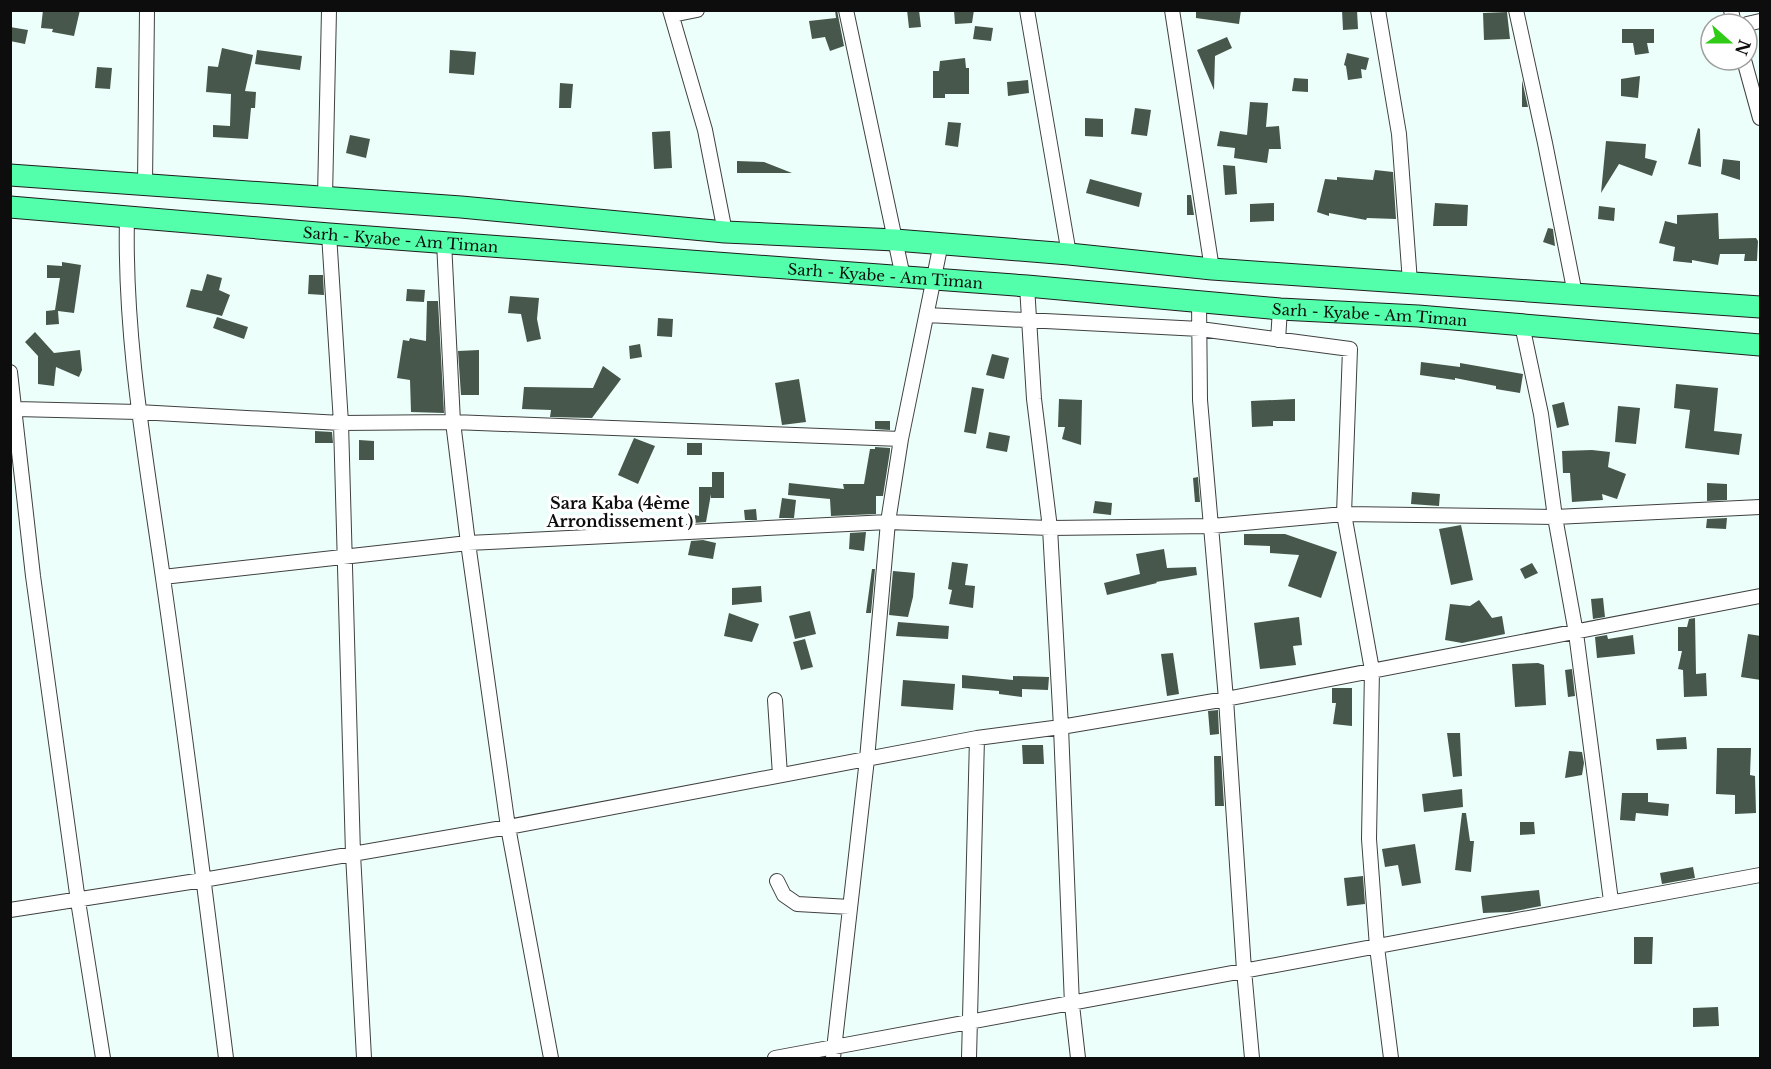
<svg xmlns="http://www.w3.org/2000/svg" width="1771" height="1069" font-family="'Libre Baskerville',serif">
<rect width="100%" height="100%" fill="#ecfffa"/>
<path fill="#48574c" d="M43,10H80L74,36L52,32L53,29L41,28Z
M835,10H837L844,46L830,51L825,37L812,39L809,21L836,18Z
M907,10H919L921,27L909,28Z
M954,10H974L972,23L955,24Z
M1196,10H1241L1239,24L1196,18Z
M1342,10H1357L1358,29L1343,30Z
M1507,12L1510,39L1484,40L1483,13Z
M975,26L993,28L991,41L973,39Z
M10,27L28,30L25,44L10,41Z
M1622,29H1654V43H1647L1649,53L1635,55L1633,43H1622Z
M1227,37L1232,48L1215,56L1214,90L1197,50Z
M222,48L253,55L245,91L256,92L255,108H251L248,139L213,137V125L230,126L231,94L206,92L208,66L218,67Z
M257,50L302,56L300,70L255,64Z
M450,50L476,52L474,75L449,73Z
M1347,53L1369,58L1366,70L1361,69L1362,78L1348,80L1346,66L1344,65Z
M965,58L966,68H969V94H945V98H933V71H939L940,61Z
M97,67L112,68L110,89L95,88Z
M1640,76L1638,98L1621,96V79Z
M1294,78L1308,79V92L1292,91Z
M1028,80L1029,93L1008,96L1007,82Z
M1522,80L1528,107H1522Z
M560,83L573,84L571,108H559Z
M1250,102L1268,103L1266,127L1279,126L1281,149H1269L1267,163L1234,158L1235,148L1217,146L1220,131L1247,135Z
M1135,108L1151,110L1147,136L1131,134Z
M1085,118L1103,119V137L1085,136Z
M948,122L961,123L958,147L945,145Z
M1698,128L1700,129L1701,167L1688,164Z
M670,131L672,168L654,169L652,132Z
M350,135L370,139L366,158L346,153Z
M1606,141L1646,144L1645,158L1657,161L1652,176L1619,164L1601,193Z
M1723,159L1740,161V180L1721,174Z
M737,161L764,162L792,173H737Z
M1223,165L1235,166L1237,194L1225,195Z
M1375,170L1393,172L1396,219L1367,218L1366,220L1329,213V216L1317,212L1325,179L1337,180V177L1373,180Z
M1090,179L1142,193L1139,207L1086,193Z
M1187,195H1191L1194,215H1187Z
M1274,203V221L1250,222V204Z
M1435,203L1468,205L1467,226H1433Z
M1599,206L1615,208L1614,221L1598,219Z
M1718,213L1719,239L1756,238L1758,241L1757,261H1744L1745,254H1720L1718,265L1692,260V263L1673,261L1675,247L1659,243L1665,221L1677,224V215Z
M1548,228L1553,229L1555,246L1543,242Z
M62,262L81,265L74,313L58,311L59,324L46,325V311L55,310L60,278H47V265L62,266Z
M207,274L222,278L219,290L230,295L222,316L186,307L191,289L202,291Z
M309,275H323L324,295L308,294Z
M407,289L425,290L424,302L406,301Z
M510,296L539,298L537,319L541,339L527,342L521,314L508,313Z
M427,301H438L444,413L411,412L410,380L397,378L403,340L409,341L410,338L426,341Z
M217,317L248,327L244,339L213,328Z
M658,318L673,319L672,337L657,336Z
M35,332L54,353L80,350L82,370L79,377L56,367L54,386L38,384V356L25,342Z
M640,344L642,357L630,359L629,346Z
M479,350V395H461L458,351Z
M992,354L1009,358L1004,379L986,375Z
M1421,362L1460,367V363L1523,374L1520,393L1496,389V386L1455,378V380L1420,375Z
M603,366L621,379L592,418L550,417L551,410L522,409L524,387L593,388Z
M799,379L806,422L782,425L775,383Z
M1676,384L1718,388L1714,431L1742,434L1739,455L1685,448L1690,410L1674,408Z
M972,387L984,389L976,434L964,432Z
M1059,399L1082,400L1081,445L1062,439L1065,427H1058Z
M1295,399V421H1273V426L1252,427L1251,401Z
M1564,402L1569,425L1557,428L1552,405Z
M1618,406L1640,408L1636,444L1615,442Z
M875,421H890V430L875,429Z
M315,431L332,432L333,443H315Z
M989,432L1010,436L1007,452L986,448Z
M634,438L655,446L638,484L618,475Z
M359,440L374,441V460H359Z
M687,443H702V455H687Z
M875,447L890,448V451L883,496H876V514L831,516L830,499L788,495L789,483L844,489L843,484H864L870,449H875Z
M1592,450L1610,452L1608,467L1626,474L1617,499L1602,494L1603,500L1572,502L1570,473H1563L1562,451Z
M712,472H724V498H711V494L706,522L694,523L695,515L699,516V487H712Z
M1198,477L1200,502H1195L1193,478Z
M1707,483L1727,484V500L1707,501Z
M1412,492L1440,494L1439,506L1411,504Z
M782,498L796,500L794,518H779Z
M1095,501L1112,503L1111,515L1093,513Z
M756,509L757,520H745L744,510Z
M1727,518L1726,529L1706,528L1707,519Z
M1461,525L1473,580L1451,585L1439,529Z
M866,532L864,551L849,549L850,533Z
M1244,534H1285L1337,552L1321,598L1288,586L1299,555L1270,553V546L1244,545Z
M703,540L716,543L713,559L688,555L691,541Z
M1164,549L1167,568L1196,567L1197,575L1156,582L1157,583L1107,595L1104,583L1140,574L1136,554Z
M952,562L968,564L965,585L975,586L973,608L949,604L952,590L948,589Z
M1532,563L1538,573L1525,579L1520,569Z
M872,569H875L871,613H866Z
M893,571L915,573L913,597L908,617L889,615Z
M761,586L762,602L732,605V588Z
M1603,598L1605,617L1593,619L1591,599Z
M1479,600L1492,618L1502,616L1505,634L1462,643L1445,640L1450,604L1470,606Z
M810,611L816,634L795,639L789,616Z
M729,613L759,624L752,642L724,636Z
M1299,617L1302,645L1293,646L1296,665L1260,669L1254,623Z
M1695,618L1696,674L1706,673L1707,696L1684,697L1683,670L1678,669L1682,651H1678V627H1687L1689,619Z
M898,622L949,626L948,639L896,636Z
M1748,634L1761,636V680L1741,677Z
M1607,635L1608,639L1633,635L1635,654L1597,658L1595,637Z
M805,639L813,667L801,670L793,642Z
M1173,653L1179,694L1167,696L1161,654Z
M1538,663L1544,665L1546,705L1515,707L1512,664Z
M1572,669L1575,696L1568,697L1565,670Z
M962,675L1013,680V676L1049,677L1048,690L1022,689V697L999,694V691L962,688Z
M903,680L955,684L953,710L901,706Z
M1332,688H1352V726L1333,724L1336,703H1332Z
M1218,710L1219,734L1210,735L1208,711Z
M1447,733H1460L1462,776L1453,777Z
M1686,737L1687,749L1657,750L1656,739Z
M1022,745H1043L1044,764H1023Z
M1717,748H1751L1750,775L1755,776L1756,813L1735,814V795L1716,794Z
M1569,751L1582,752L1584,763L1582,775L1565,778Z
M1214,756H1221L1224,806H1215Z
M1462,789L1463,807L1424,812L1422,794Z
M1622,793H1648V802L1669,804L1668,816L1636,813L1635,821L1620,820Z
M1462,813H1466L1470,841H1474L1471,872L1455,870Z
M1520,822H1534L1535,834L1520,835Z
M1415,844L1421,883L1402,886L1398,865L1385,867L1382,849Z
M1693,867L1695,878L1662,884L1660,873Z
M1363,876L1365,904L1347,906L1344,878Z
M1539,890L1541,906L1510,912L1483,913L1481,896Z
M1634,937H1653L1652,964H1634Z
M1718,1007L1719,1026L1693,1027V1008Z"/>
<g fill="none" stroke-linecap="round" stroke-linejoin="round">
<defs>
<path id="minor" d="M670,10L705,130L725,232
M846,10L903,277
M1027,10L1069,254
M1172,10L1212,269
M1378,10L1399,134L1410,282
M1516,10L1545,143L1575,294
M1731,10L1734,24
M672,15L697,10
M1747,24L1760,21
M1744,60L1760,118
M145,183L147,10
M325,197L329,10
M127,217C124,339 146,458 163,578C186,738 206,898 226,1058
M329,234L341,423L353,854L364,1058
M444,242L453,422L468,543L508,827L551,1058
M1027,286L1034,399L1050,528L1061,727L1072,1005L1078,1058
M1199,302L1200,400L1226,699L1244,970L1252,1058
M927,315L1200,329L1350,349L1344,514L1372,670L1369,839L1377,947L1391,1058
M1522,325L1541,414L1555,517L1576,633L1611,901
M1278,340L1280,309
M10,372L33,576L78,901L103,1058
M16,409L138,412L341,423L453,422L901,439
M163,577L468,543L888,522L1050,528L1212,526L1344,514L1555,517L1760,507
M775,700L780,775
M777,881L784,895L797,904L850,907
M10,910L203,880L508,827L977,738L1061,727L1226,699L1760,596
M775,1058L1760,875
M833,1058L867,759L888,522L901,439L941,243
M969,1058L977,738"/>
<g id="trunk">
<path d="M10,175L461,207L725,232L895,240L1069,254L1212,269L1760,307"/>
<path id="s1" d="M10,207L329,234L1027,286L1280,309L1418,316L1760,345"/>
</g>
</defs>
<use href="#minor" stroke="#404040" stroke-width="16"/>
<use href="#trunk" stroke="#1e1e1e" stroke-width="23"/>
<use href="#minor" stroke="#fff" stroke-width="14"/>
<use href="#trunk" stroke="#53ffaa" stroke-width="21"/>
</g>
<g text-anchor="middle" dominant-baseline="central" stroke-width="6" stroke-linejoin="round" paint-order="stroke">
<g font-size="15" fill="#0d0d0d" stroke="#fff">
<text stroke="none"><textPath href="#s1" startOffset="392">Sarh - Kyabe - Am Timan</textPath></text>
<text stroke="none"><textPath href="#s1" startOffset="878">Sarh - Kyabe - Am Timan</textPath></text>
<text stroke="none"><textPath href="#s1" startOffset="1364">Sarh - Kyabe - Am Timan</textPath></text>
</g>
<g font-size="16" font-weight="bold" fill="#0d0d0d" stroke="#fff">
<text x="620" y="503">Sara Kaba (4ème<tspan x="620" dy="18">Arrondissement )</tspan></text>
</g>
</g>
<rect width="1771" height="1069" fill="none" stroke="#0d0d0d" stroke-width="24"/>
<g transform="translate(1729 42) rotate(111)"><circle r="28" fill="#ffffff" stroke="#9e9e9e" stroke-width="1.5"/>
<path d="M0-4.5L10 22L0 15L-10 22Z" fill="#30cb17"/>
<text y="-9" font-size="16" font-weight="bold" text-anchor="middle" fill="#0d0d0d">N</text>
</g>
</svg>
